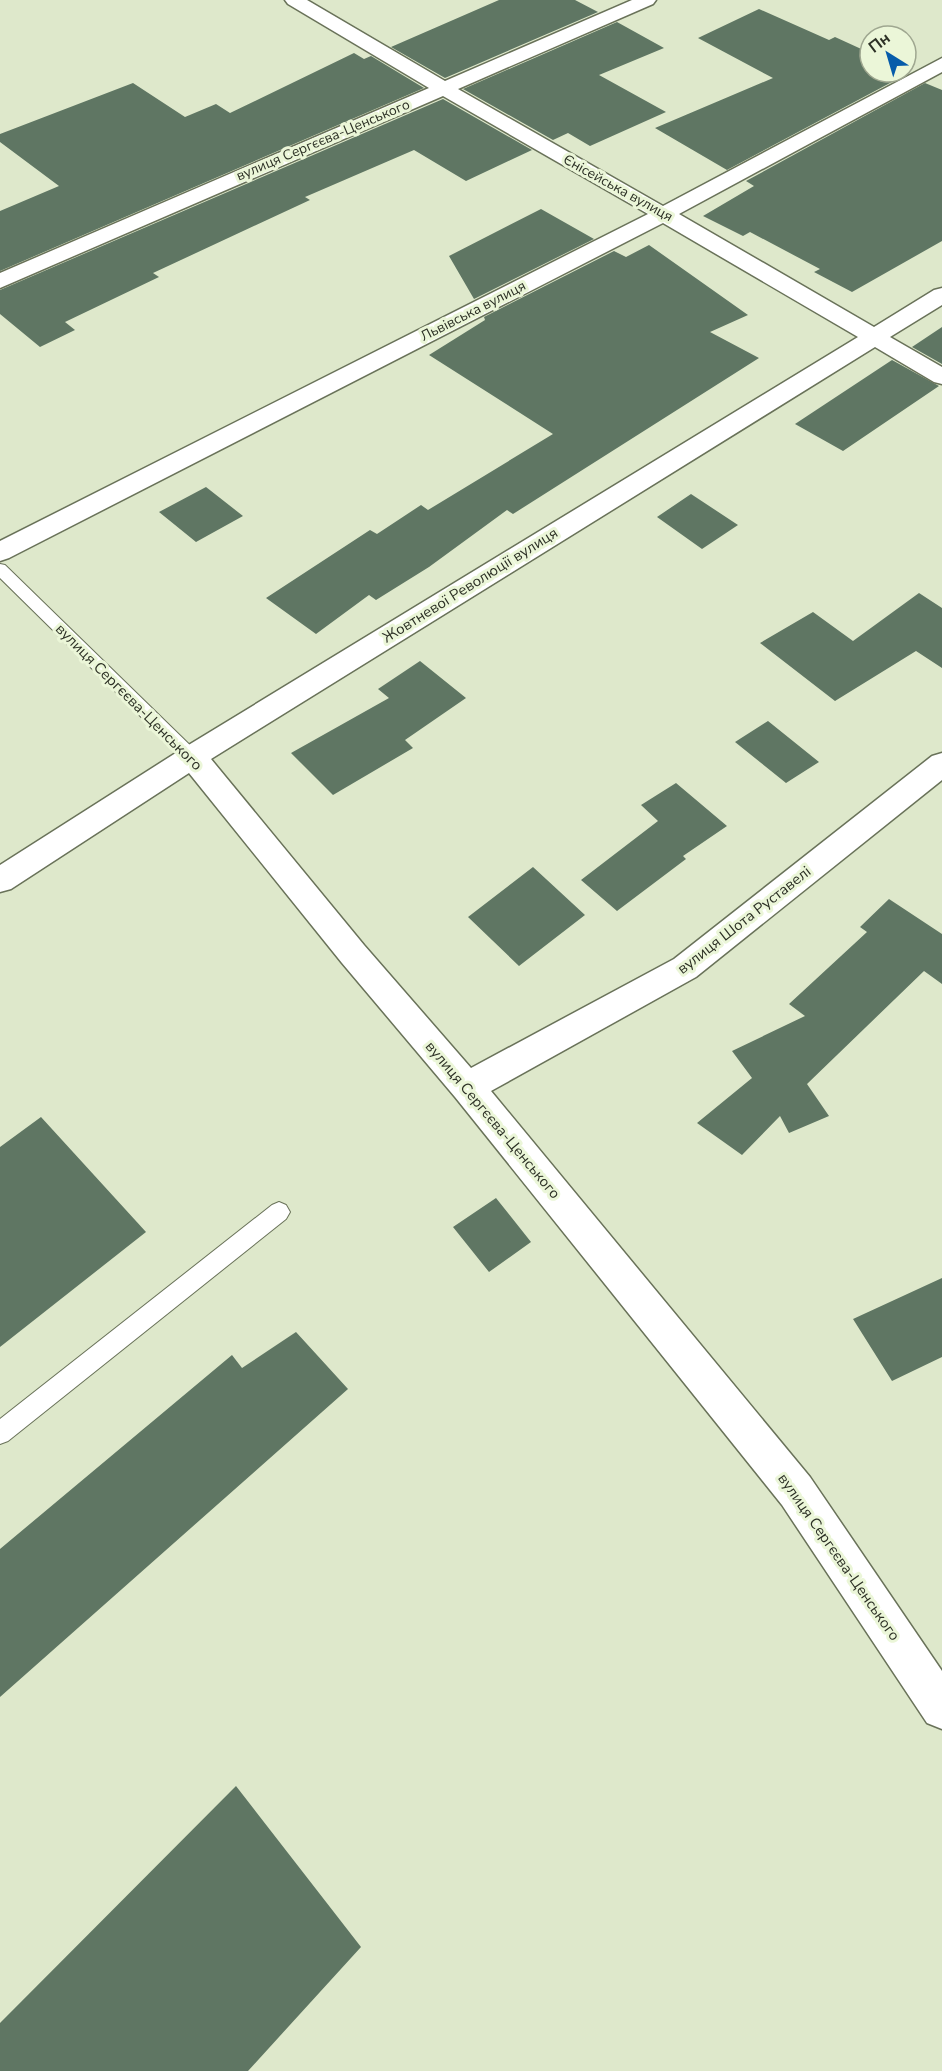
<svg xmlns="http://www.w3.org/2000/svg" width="942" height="2071" font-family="'Nunito Sans',sans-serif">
<rect width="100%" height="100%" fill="#dee8cb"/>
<path fill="#5f7663" d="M499,0H575L598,12L445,78L391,47Z
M759,9L829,40L835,37L870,53V72H898L905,75L727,170L655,128L773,78L698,38Z
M617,22L664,48L599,75L666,112L590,146L568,133L553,140L463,89Z
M354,53L364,59L371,56L424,88L0,271V211L59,186L0,142V134L133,83L185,117L216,104L230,113Z
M925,83L942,90V241L852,292L814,272L820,269L750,232L743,236L703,216L754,186L746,181Z
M443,99L532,150L466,181L414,150L305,197L310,200L153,273L159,277L65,322L75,330L40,347L0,314V290Z
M541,209L594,239L474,299L449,256Z
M649,245L748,315L710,332L759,358L513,514L507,510L429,567L376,600L369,595L316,634L266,598L370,530L377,534L421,505L428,510L553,434L429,355L485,320L484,317L614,251L626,257Z
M942,327V364L912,347Z
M892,360L939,386L843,451L795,424Z
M206,487L243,516L196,542L159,512Z
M691,494L738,525L702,549L657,517Z
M919,593L942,608V668L916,651L835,701L760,643L813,612L853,641Z
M420,661L466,698L405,740L413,748L333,795L291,753L389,698L378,689Z
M768,721L819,762L786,783L735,742Z
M676,783L727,826L683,856L686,859L617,911L581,880L658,821L641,805Z
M533,867L585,915L519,966L468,917Z
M889,899L942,934V984L924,971L807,1084L829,1116L789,1133L780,1116L742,1155L697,1123L752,1078L732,1051L805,1016L789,1004L867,932L860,927Z
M41,1117L146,1232L0,1347V1147Z
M496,1198L531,1242L489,1272L453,1227Z
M942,1278V1357L892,1381L853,1319Z
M296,1332L348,1389L0,1697V1549L232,1355L242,1368Z
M236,1786L361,1947L248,2071H0V2023Z"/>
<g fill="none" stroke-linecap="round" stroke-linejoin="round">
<defs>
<path id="service" d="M0,564L5,565L198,753L201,757L198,761L192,763L186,761L0,578Z
M279,1202L286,1205L290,1212L286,1219L8,1441L0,1444V1419L272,1205Z"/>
<path id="minor" d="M285,0H307L445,81L632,0H656L653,4L458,89L663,206L942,58V72L679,214L874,327L934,290L942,288V305L890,337L942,367V384L934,382L875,347L211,759L364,945L471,1068L674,959L932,756L942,753V780L696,977L491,1091L810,1477L942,1671V1729L927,1723L782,1505L455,1097L342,963L189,773L11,889L0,892V865L182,749L858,337L663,223L9,558L0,561V541L648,214L443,96L0,288V273L429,88L288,4Z"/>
</defs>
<use href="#service" stroke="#697259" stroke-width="2"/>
<use href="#minor" stroke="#697259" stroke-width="3"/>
<use href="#service" fill="#fff" fill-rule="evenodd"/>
<use href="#minor" fill="#fff" fill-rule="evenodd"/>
</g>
<g text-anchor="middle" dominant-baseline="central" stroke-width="6" stroke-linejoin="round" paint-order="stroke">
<g font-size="14" fill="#2c3025" stroke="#ebf6d8">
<text transform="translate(323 140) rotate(-23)">вулиця Сергєєва-Ценського</text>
<text transform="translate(618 188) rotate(29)">Єнісейська вулиця</text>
<text transform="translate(473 311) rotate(-27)">Львівська вулиця</text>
</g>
<g font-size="15" fill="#2c3025" stroke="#ebf6d8">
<text transform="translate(470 585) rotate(-32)">Жовтневої Революції вулиця</text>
<text transform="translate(129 697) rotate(45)">вулиця Сергєєва-Ценського</text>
<text transform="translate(744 920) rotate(-38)">вулиця Шота Руставелі</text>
<text transform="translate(493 1120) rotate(50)">вулиця Сергєєва-Ценського</text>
<text transform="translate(839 1557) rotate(55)">вулиця Сергєєва-Ценського</text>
</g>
</g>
<g transform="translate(888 54) rotate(323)"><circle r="28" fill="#ebf6d8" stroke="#9fa790" stroke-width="1.5"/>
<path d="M0-4.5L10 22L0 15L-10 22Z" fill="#065caa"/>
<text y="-9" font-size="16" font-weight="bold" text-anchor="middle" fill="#2c3025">Пн</text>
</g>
</svg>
